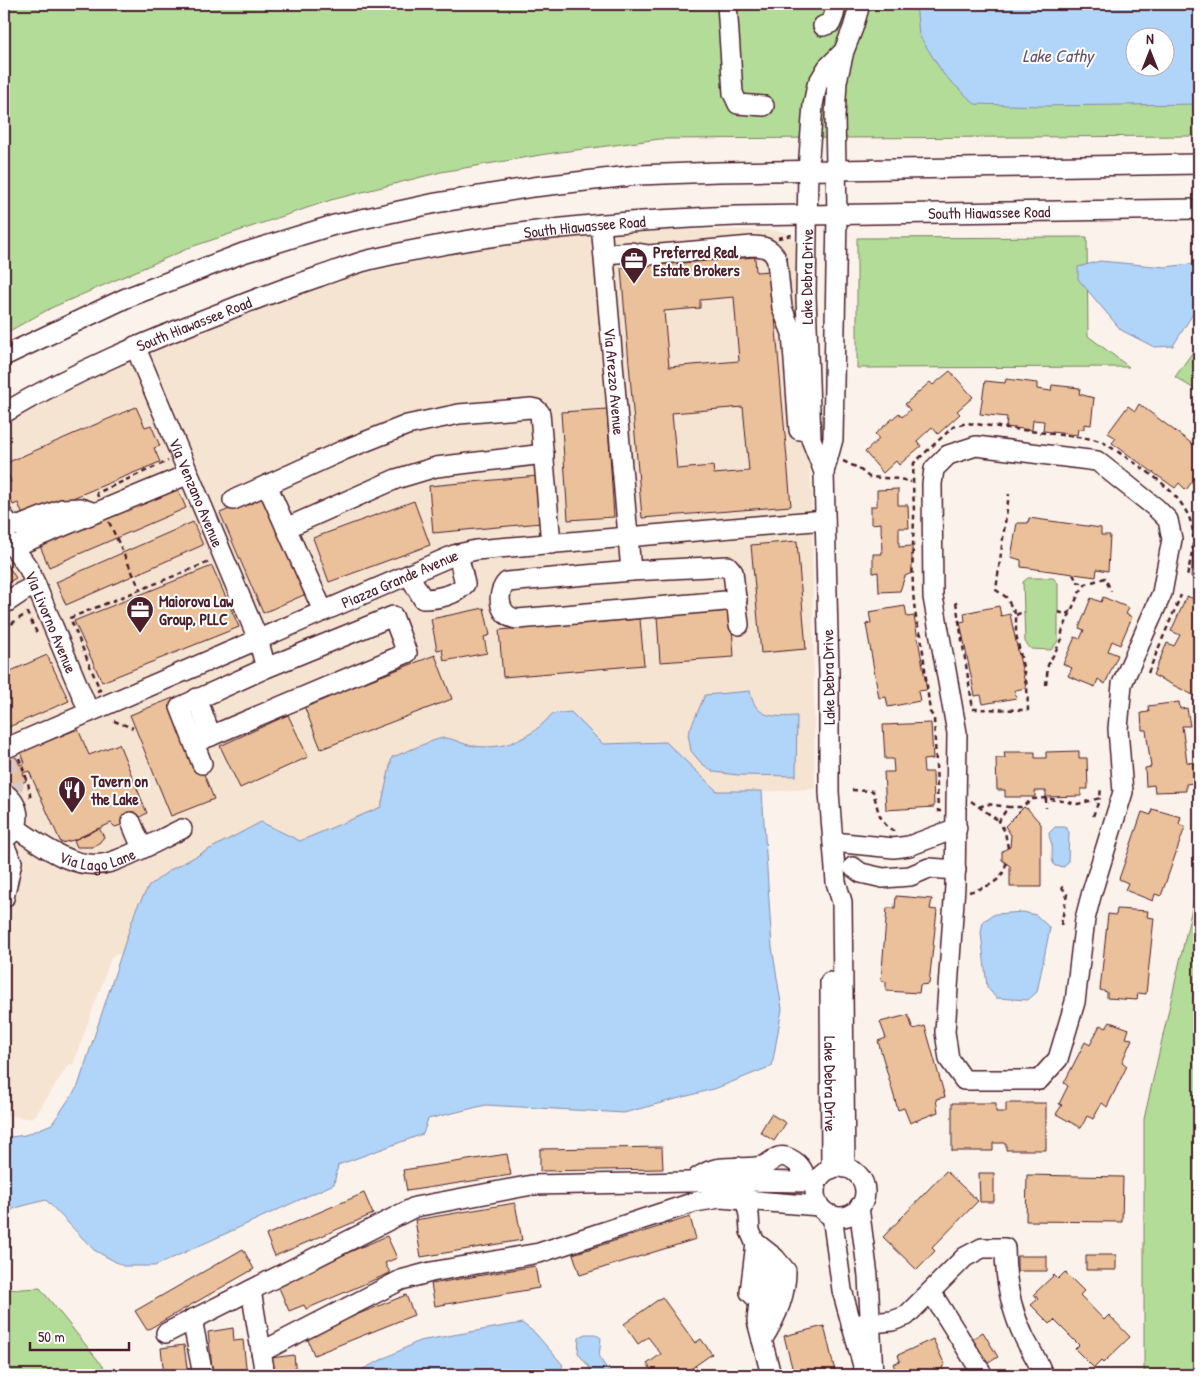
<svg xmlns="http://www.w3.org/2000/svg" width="1203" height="1379" font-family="'Patrick Hand',sans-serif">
<rect width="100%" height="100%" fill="#fbf3eb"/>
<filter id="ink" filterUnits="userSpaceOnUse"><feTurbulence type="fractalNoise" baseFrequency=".02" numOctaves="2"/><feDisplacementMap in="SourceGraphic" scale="10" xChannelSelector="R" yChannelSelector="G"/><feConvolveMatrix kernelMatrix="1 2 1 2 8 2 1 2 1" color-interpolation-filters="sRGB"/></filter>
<g filter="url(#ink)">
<path fill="#f6e4d3" d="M620,230H772L784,232L795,241L800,254L799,369L812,493L815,789L760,792L112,956L73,1065L69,1064L36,1115L31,1118H26L4,1115V1049L9,1044L4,1037V419L108,366L281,297L352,276L463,251L525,240Z"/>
<path fill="#b3dc98" stroke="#7e7e62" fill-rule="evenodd" d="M4,4H1199V136L660,139L546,154L441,172L331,200L194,246L51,308L4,334ZM1136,38H1166V68H1136Z
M1087,237L1088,336L1129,367L857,368V238Z
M1199,343V392L1175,377Z
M1028,578H1053L1058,583V641L1051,650L1031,649L1025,642L1023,582Z
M1199,877V1375H1144V1119Z
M40,1288L110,1375H4V1290Z"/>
<path fill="#b1d4f9" stroke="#888ca7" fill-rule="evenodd" d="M916,4H1199V104L1041,106L975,104L944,75L919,35ZM1136,38H1166V68H1136Z
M1100,261L1165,267L1199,263V304L1173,346L1154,347L1121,330L1078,279V267Z
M750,691C755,719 774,717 797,716L796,776L737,775L714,772L701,763L691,751L688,734L705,695Z
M571,712L603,744L666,742L717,791H762L772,947L782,1009L772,1066L717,1088L624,1113L486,1105L428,1119L423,1134L338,1165L334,1184L155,1266H123L94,1250L46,1200L15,1208L4,1217V1138L25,1135L52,1124L78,1086L136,909L149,886L170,870L261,822L300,841L381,807L392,757C407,752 428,741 443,738C451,737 462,744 469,745C502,752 531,739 552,714Z
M1055,827H1065L1069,832L1068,862L1064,867L1055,866C1050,859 1053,854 1052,845C1051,841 1049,838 1049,833Z
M1023,912L1036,915L1050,928L1037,992L1028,1000L996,998L987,987L981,933L983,921L995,914Z
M522,1323L535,1333L563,1365L560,1371L564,1375H351L419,1341Z
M585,1334H595L601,1338L599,1357L611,1375H595L578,1353L579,1338Z"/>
<path fill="#eac19a" stroke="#4a1f2b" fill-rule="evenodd" d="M755,257L756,272L771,271L791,506L642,518L621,268ZM734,297L739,361L669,367L664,311L700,308V300ZM743,407L749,471L714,474L713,466L677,469L672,413Z
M950,371L973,397L957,411L960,414L938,434L932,427L917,441L921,446L899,465L896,461L883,473L865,452L879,439L875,434L899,413L902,417L910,410L905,404L930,382L933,385Z
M1006,379L1037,383V389L1051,391L1052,385L1080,388L1079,394L1094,398L1091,425L1084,424V429H1078L1077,435L1043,431L1044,421L1033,420L1032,430L1006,427L1007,417L980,414L985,381L1005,383Z
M1139,404L1199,449L1197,453L1199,454V472L1186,490L1179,483L1175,488L1112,443L1116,438L1108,433L1128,406L1135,411Z
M136,407L145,427L151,425L160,446L154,448L160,462L24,518L18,503L13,505L5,485L11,482L4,464Z
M607,409L614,517L568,520L561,412Z
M537,476L541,523L433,533L429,486Z
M177,487L186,508L49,567L40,546Z
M898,489V505H908L909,528H899V547L912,546V573L905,576L900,591L879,592L878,572L873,573V554H882L881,523L871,524V506H877V490Z
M263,495L306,594L263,613L220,513Z
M414,501L430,545L329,582L313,538Z
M1029,518L1101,528V535H1110L1108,571L1097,569L1096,577L1021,567V560L1011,557L1017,523H1028Z
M193,522L203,545L66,605L56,582Z
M797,541L806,649L761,653L751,545Z
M1194,544H1199V586H1198L1199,577H1191Z
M4,560L16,578L4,585Z
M212,566L239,627L102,682L74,621Z
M1187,596L1199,601V686L1195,696L1153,675L1167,643L1174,646L1180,635L1171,631Z
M1103,597L1129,608L1126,614L1132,617L1120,645L1112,641L1108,651L1118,655L1105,684L1098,679L1095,687L1068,676L1072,668L1063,664L1075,637L1080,639L1084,630L1079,628L1091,598L1101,602Z
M905,606L907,617L914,616L927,690L918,691L920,701L888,707L886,697L879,698L866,624L871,623L869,612Z
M999,606L1001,616L1010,614L1026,688L1015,690L1016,698L983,704L981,695L975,696L960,622L965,621L964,613Z
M484,608L490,635L484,637L487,653L444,661L442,649L437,650L431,619Z
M731,611L734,657L660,662L657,616Z
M640,619L644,665L503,677L499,630Z
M47,655L69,701L4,729V674Z
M435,655L452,699L321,749L304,706Z
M173,698L214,799L171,816L130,715Z
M1179,702L1180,709L1187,708L1190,726H1182L1187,762L1193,763L1194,783L1186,784V791L1155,792L1154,785L1146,786L1145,768L1151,767L1146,730H1142L1141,713L1149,712L1148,706Z
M288,715L308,757L240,788L220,746Z
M931,723L933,759L923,760L924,772H933L934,807L886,810L884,772H894L893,759H885L883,725Z
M78,729L89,755L119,744L147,813L131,822L115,827L111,823L74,840L61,843L29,771L23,773L26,781L6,790L4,785V762L16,757L20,765L25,763L21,752Z
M1079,751V758H1087L1088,789H1081V796L1046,797V791H1035V797H1005V790H997L996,758H1005L1004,752H1035V758H1046V752Z
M1024,807L1027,809V808L1041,824V887H1010V866L1002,860V851L1010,847L1011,835L1005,826Z
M1152,809L1181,817L1179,824L1185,827L1161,896L1155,894L1153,901L1125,890L1128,883L1119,879L1142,812L1151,815Z
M99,828L104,837L99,843L92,847H77L74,840Z
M896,896L932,899L930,909L937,910L929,984L920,985L919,993L886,991V982L881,981L887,908H895Z
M1117,909L1148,911L1147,917L1154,918L1146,994L1138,993L1137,1000L1107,998V992L1100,990L1108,914L1116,915Z
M908,1015L913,1029L925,1026L945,1097L936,1099L938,1112L910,1123L904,1108L898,1110L878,1041L886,1038L880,1022Z
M1110,1022L1129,1029L1126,1038L1132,1039L1122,1062L1127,1066L1107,1107L1102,1103L1093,1119L1087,1116L1081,1128L1056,1114L1062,1105L1059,1104L1068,1086L1064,1083L1085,1042L1090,1045L1100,1025L1106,1028Z
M952,1103H996V1112H1006V1103H1046V1150H1006V1143H993V1151H952Z
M771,1114L786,1123L774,1141L760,1132Z
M662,1147L663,1169L540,1171V1149Z
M507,1154L511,1175L407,1191L403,1170Z
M946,1171L978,1201L932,1248L935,1251L917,1270L883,1237Z
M979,1173H994V1202H980Z
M1027,1175L1123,1177L1122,1222L1026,1221Z
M364,1193L373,1214L275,1256L266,1235Z
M515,1203L522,1240L421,1257L415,1220Z
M690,1217L696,1239L580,1275L573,1254Z
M387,1236L397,1258L385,1263L390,1273L306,1309L304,1305L289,1311L277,1283Z
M243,1249L254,1269L147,1330L135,1311Z
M1086,1255H1116V1270H1086Z
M1017,1256H1047V1271H1017Z
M535,1266L539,1288L435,1306L431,1284Z
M1065,1272L1084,1291L1080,1295L1104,1320L1109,1315L1130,1337L1103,1363L1101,1361L1094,1368L1075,1349L1079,1345L1054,1320L1050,1324L1031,1305L1038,1299L1034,1294L1054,1275L1058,1279Z
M406,1295L414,1315L314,1355L306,1335Z
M662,1297L695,1343L701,1339L712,1354L682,1375H648L653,1372L647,1364L661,1354L648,1337L638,1344L624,1324Z
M824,1326L836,1375H794L784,1336Z
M233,1328L234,1341L243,1340L247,1375H213L208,1332Z
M983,1332L998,1357L985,1365L970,1340Z
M933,1339L945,1365L942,1367L946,1375H898L893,1364L900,1361L898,1355Z
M184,1345L188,1375H164L161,1348Z
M294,1355L296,1375H274L271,1358Z"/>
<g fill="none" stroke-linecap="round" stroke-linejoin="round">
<path stroke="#d8c9c5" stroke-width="19" stroke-dasharray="19 9" stroke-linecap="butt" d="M4,756L14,785L13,788"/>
<defs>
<g id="minor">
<path d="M727,4L733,93L738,104L764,106"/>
<path d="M823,26L831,23L834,15L836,4"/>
<path id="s1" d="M601,224L631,571L728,566L733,572L739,625"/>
<path d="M604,254L631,252L649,255L752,246C765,246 773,249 777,261L782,308L792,333L799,430"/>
<path id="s2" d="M135,346L258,639L266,668L393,616L407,653L194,743L180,707L266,668"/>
<path d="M4,356L126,298L243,253L334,225L436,203L533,187L638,175L718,172L1199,164"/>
<path id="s3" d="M4,413C75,371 150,340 228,310C258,298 288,287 318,277C336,271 355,263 373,259C494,231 613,221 737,216L1199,209"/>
<path d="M976,446L1097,461L1156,508L1168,520L1172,539L1162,593L1122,684L1118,729L1123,792L1092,892L1085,919L1075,1002L1058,1059L1039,1080H964L949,1059L945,1032L955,886L957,733L933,597L932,484L934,469L948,455Z"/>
<path id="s4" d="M824,472L811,439L806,296L808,170L813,105L817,85L827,68L842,53"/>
<path d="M233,500L267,485"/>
<path d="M4,517L9,524L19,526L62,509L80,508L95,513"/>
<path d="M286,528L396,479L436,467L544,454"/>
<path id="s5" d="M4,537L17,552L29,569L89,712"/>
<path d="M13,547L189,474"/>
<path d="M631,571L507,582C495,594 499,618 518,619L737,600"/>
<path d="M409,575L423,599C437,599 457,595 465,584L458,554"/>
<path d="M4,604L22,592L36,585"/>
<path d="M323,611L267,485L344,450L407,425L459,414L531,408L536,409L540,413L551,544"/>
<path d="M197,698L211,736"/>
<path d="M194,743L202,764"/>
<path id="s6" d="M4,749L454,555L476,550L825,520"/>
<path d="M4,793C22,805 23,828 4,839"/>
<path d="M131,822L142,848"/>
<path id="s7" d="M16,828C42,846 78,873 111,862C135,854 159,840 182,829"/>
<path d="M833,842L894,848L909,846L957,828"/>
<path d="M4,845L12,862L4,898"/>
<path d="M853,867L861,873L883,878L910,876L929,868L956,870"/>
<path id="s8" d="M830,982L831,1169"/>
<path d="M738,1167L749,1215L750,1231L768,1272V1293L759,1301L757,1321L762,1340C775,1320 786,1295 786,1271L775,1258L756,1243L750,1292L759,1301L779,1304"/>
<circle cx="840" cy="1192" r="25"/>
<path d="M845,1168L842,902L836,882L829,792V675L824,472L833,439L837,215L835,117L837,81L844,51L853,28L860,4"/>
<path d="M698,1177C702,1175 707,1171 712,1170C728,1165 746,1170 762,1166C771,1164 775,1154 786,1157C800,1162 803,1170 808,1182"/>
<path d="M859,1207L868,1276L873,1375"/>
<path d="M832,1215L842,1290L865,1373"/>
<path d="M251,1290L265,1375"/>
<path d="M931,1292L983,1375"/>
<path d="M192,1319L203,1375"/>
<path d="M851,1325L892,1321L906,1316L965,1257L982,1248H1005C1005,1280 1010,1308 1024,1337C1030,1350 1039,1362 1043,1375"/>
<path d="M166,1333L415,1207L532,1185L741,1181L808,1182L816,1185"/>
<path d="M762,1340L771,1375"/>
<path d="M261,1352L401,1280L431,1272L539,1253L695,1202L720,1198L819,1206"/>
</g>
</defs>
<use href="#minor" stroke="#4a1f2b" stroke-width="22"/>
<path stroke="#4a1f2b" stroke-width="2.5" stroke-dasharray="5 4" stroke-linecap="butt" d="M778,238L792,235
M843,461L858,468L869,477L900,479L911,482
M98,497L97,493L168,461
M109,522L140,589
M1073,574L1077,582L1086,584
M956,602L973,709L1028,710L1027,686L1016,634V615L1006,597L996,590L1009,494
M1058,612L1066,614L1071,611
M1016,615L1025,611
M4,629L27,613L38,635
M1148,673L1181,595
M1046,685L1048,665L1062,639V632L1079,593L1086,584L1105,578L1111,591
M97,691L100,690L70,618L209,562
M114,721L133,728
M19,758L28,782L31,801
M852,790L873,791C878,808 878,824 896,832
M1046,798V808
M971,801L999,821
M979,807L987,804L1008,807
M941,811H938L934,718L930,712L921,635C909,606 913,549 914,517C914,498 912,481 914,463L953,427L967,423L1093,439L1103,442C1135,464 1188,491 1193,532C1195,544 1189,565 1187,578
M1093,816L1100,798
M1008,848L1005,832L999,821L1008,807H1021L1033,799L1046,798L1078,804L1100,798L1101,787
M969,892C986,887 1003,883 1006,863
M1061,925L1067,894L1061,886"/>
<use href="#minor" stroke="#fff" stroke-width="19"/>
</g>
</g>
<defs>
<symbol id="office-pin" viewBox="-11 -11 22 30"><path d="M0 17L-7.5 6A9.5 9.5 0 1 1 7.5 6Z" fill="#4a1f2b" stroke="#fff"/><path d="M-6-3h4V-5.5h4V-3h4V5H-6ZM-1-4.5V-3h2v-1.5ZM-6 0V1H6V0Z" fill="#fff"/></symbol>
<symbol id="restaurant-pin" viewBox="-11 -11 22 30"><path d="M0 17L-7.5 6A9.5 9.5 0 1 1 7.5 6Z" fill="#4a1f2b" stroke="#fff"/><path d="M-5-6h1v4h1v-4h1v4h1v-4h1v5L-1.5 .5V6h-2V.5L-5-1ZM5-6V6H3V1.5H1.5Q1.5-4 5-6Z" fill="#fff"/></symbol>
</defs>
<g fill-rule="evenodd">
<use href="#office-pin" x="618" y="245" width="32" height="43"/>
<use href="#office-pin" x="124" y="594" width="32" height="43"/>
<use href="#restaurant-pin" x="56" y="774" width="32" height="43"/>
</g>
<g text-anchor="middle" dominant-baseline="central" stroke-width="4" stroke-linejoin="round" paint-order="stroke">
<g font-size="16" fill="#4a1f2b" stroke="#fff">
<text stroke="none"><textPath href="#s3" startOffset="1020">South Hiawassee Road</textPath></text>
<text stroke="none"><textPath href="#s3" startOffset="615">South Hiawassee Road</textPath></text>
<text stroke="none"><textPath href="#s4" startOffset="198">Lake Debra Drive</textPath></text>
<text stroke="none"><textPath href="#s3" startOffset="210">South Hiawassee Road</textPath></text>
<text stroke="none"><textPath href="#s1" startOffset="158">Via Arezzo Avenue</textPath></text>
<text stroke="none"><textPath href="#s2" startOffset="159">Via Venzano Avenue</textPath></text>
<text stroke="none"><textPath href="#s6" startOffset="431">Piazza Grande Avenue</textPath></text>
<text stroke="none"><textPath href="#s5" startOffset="98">Via Livorno Avenue</textPath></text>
<text transform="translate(828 677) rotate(-91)">Lake Debra Drive</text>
<text stroke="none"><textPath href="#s7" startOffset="91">Via Lago Lane</textPath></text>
<text stroke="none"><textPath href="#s8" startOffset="102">Lake Debra Drive</textPath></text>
</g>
<g font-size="16" font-weight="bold" fill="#4a1f2b" stroke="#fff" text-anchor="start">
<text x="653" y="252">Preferred Real<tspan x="653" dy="18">Estate Brokers</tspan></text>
<text x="159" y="601">Maiorova Law<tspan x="159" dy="18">Group, PLLC</tspan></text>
<text x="91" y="781">Tavern on<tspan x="91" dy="18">the Lake</tspan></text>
</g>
<g font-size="18" font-style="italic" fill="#695569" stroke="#fff">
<text x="1058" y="55">Lake Cathy</text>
</g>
</g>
<rect width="1203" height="1379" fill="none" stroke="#fff" stroke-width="20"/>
<rect x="10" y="10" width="1183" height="1359" fill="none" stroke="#4a1f2b" stroke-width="2" filter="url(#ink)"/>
<g transform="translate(1150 52)"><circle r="24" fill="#ffffff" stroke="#b7a5aa"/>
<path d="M0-4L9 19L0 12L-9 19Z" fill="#4a1f2b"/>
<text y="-8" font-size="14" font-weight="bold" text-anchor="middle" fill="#4a1f2b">N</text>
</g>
<path d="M30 1342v8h99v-8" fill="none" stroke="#4a1f2b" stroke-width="2.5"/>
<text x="38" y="1342" font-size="15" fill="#4a1f2b" stroke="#ffffff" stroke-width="4" paint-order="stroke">50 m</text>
</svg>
